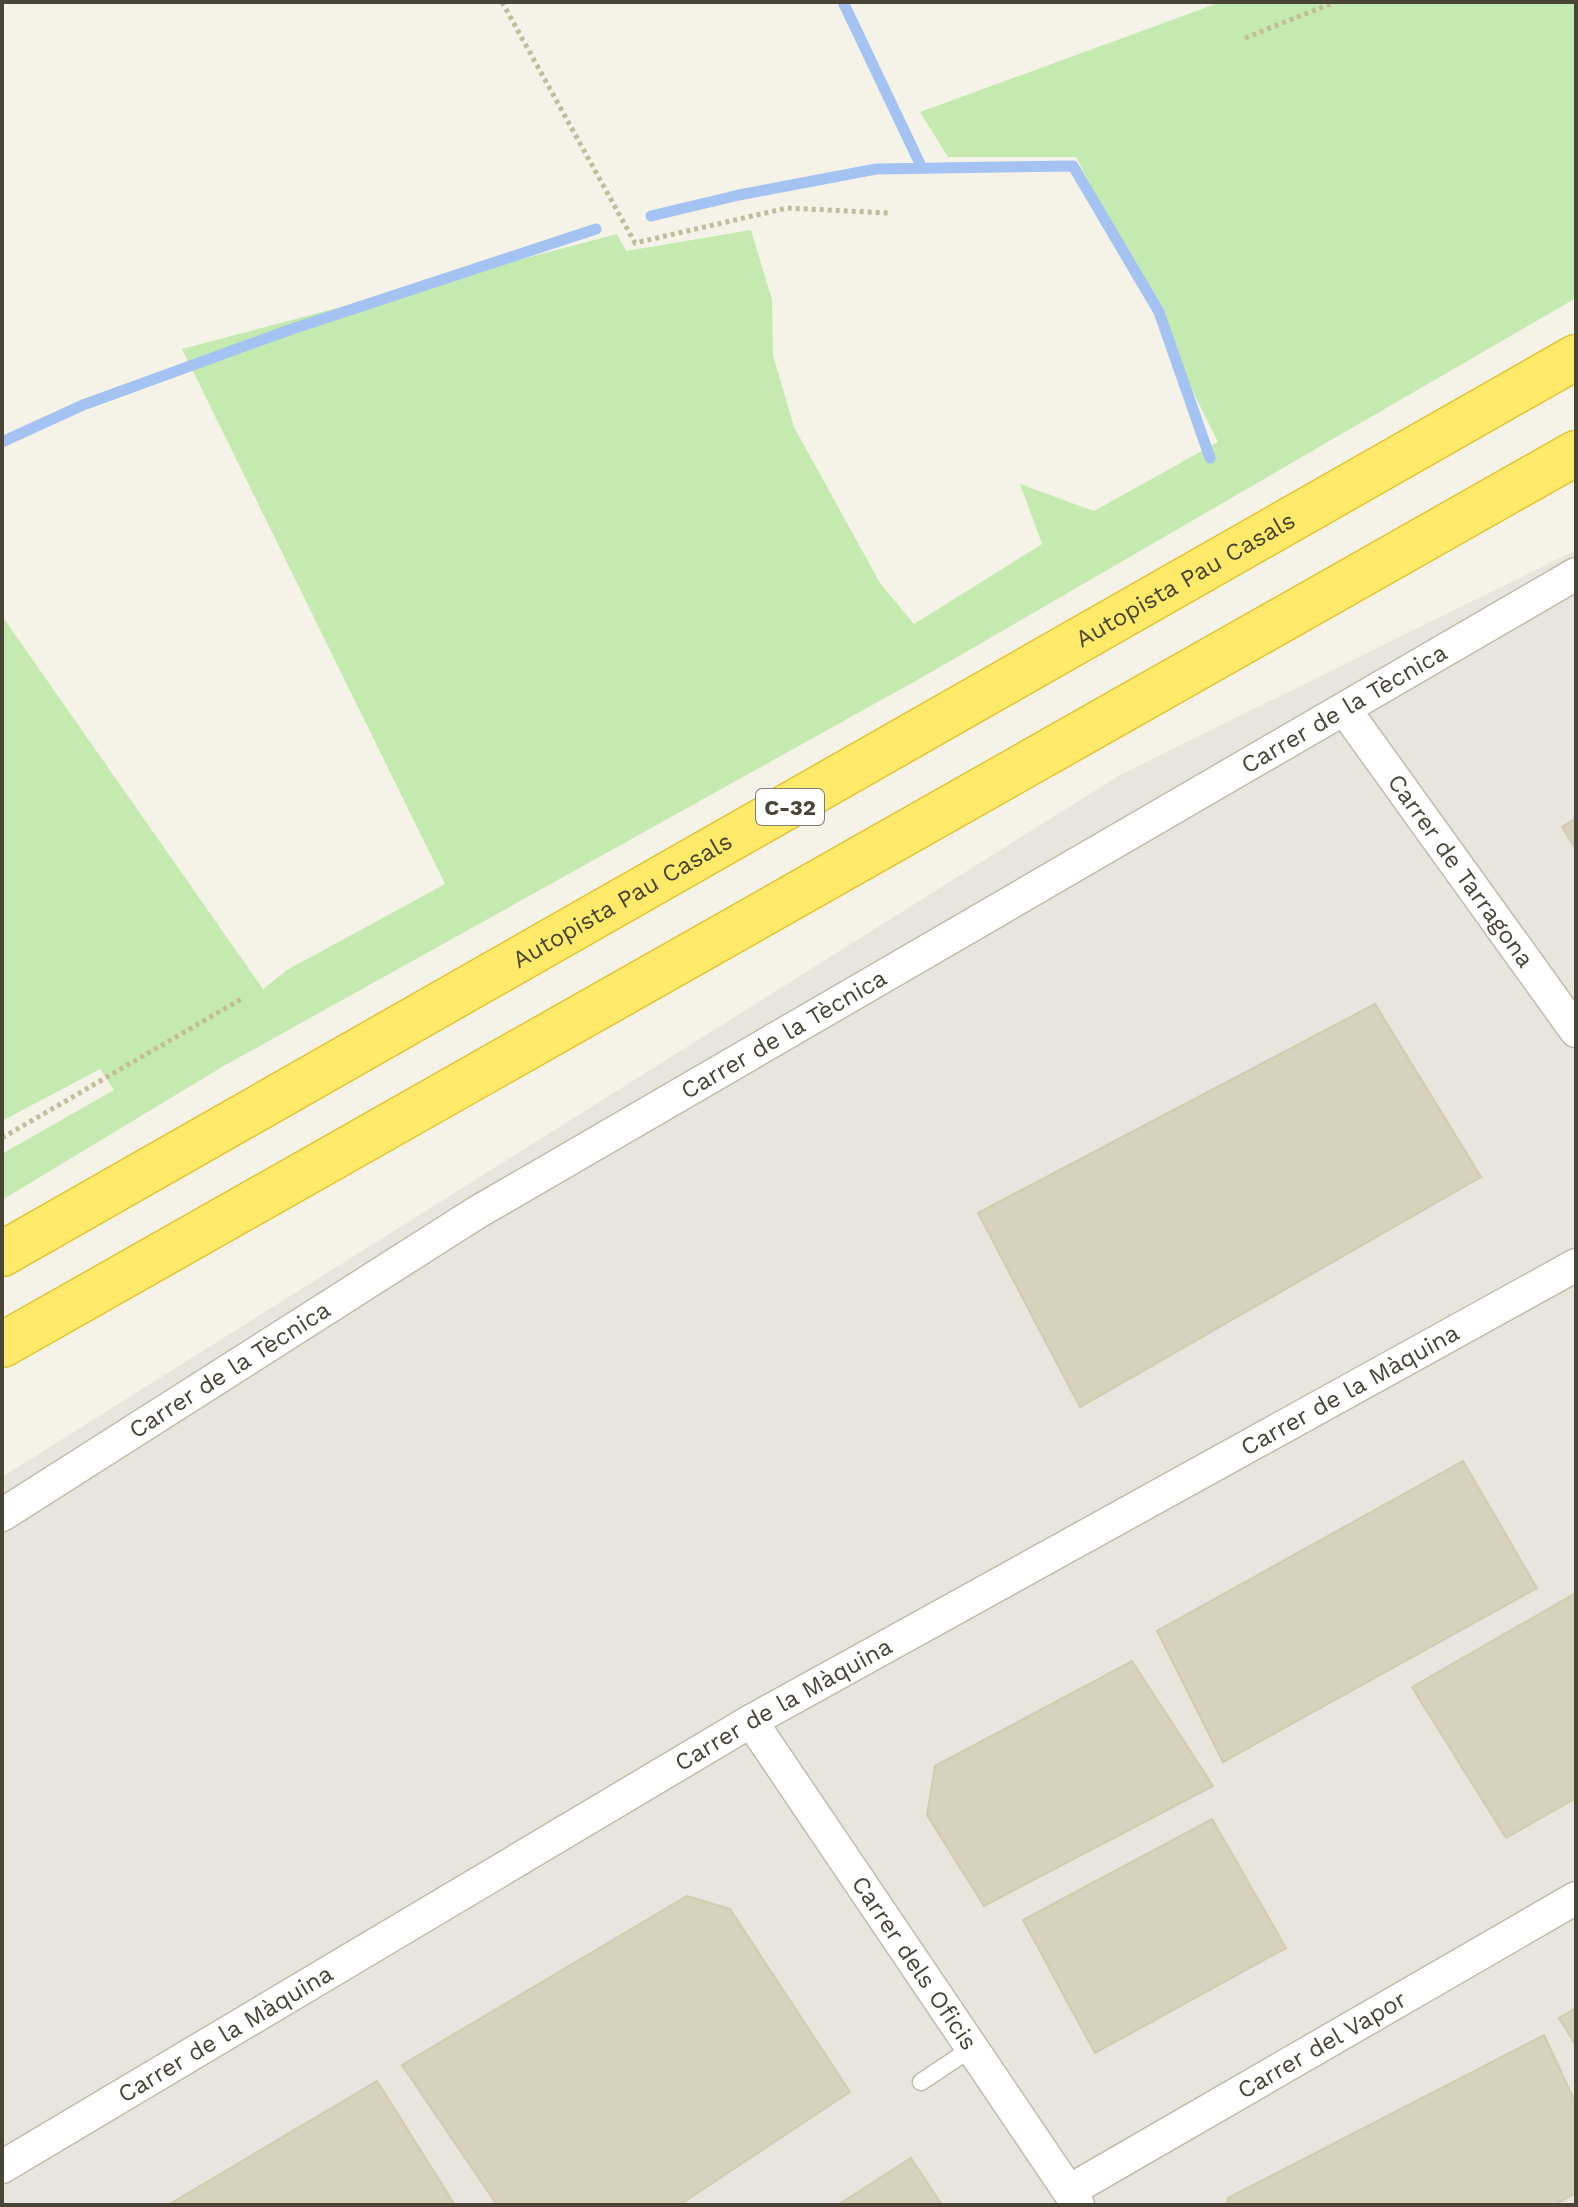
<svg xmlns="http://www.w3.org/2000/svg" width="1578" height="2207" font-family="'Work Sans',sans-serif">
<rect width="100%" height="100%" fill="#f5f3e8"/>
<path fill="#e7e5dd" d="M1576,550V2205H2V1477L1120,775Z"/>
<path fill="#c5eab0" d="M1221,2H1576V298L928,674L222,1067L2,1200V1154L114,1090L100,1069L2,1121V616L263,989L287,970L445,884L182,349L617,234L626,251L751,230L772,300L773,355L794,427L880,583L914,624L1042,544L1020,484L1094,511L1218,442L1076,157H948L920,112Z"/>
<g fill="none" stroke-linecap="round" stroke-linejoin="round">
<path stroke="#a4c3f2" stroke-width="11" d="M843,2L922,168
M651,216L739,195L876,169L1073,166L1159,312L1210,458
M2,442L83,405L289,330L596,229"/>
</g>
<path fill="#d7d2bd" stroke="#d2cbb0" stroke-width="2" d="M1576,818V849L1562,827Z
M1375,1004L1481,1177L1080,1407L978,1213Z
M1463,1461L1537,1588L1223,1762L1157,1631Z
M1576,1593V1798L1506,1838L1412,1687Z
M1132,1661L1213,1786L984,1906L927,1815L935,1766Z
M1212,1819L1286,1948L1095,2053L1023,1920Z
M687,1896L730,1909L850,2092L679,2205H497L402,2065Z
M1576,2008V2046L1559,2018Z
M1544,2035L1576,2104V2193L1554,2205H1227L1228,2198Z
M377,2081L455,2205H168Z
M911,2158L942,2205H838Z"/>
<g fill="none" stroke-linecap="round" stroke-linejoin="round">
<defs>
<path id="lane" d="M921,2082L972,2048"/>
<g id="street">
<path id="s1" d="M1345,710L1576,1031"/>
<path id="s2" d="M2,1515L476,1213L1576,574"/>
<path id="s3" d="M751,1721L1078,2205"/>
<path id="s4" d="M2,2167L751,1721L1576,1265"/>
<path id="s5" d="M1069,2191L1576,1898"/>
</g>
<g id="highway">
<path id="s6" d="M2,1254L1576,357"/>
<path d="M2,1345L1576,453"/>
</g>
</defs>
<use href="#lane" stroke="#c0bdab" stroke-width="19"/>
<use href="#street" stroke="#c0bdab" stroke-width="35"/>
<use href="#highway" stroke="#e2c435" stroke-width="47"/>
<path stroke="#c3bc9b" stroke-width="5" stroke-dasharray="4 4" stroke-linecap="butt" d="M502,2L635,243L787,208L888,213
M1245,38L1335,2
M2,1138L243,998"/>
<use href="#lane" stroke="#fff" stroke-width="16"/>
<use href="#street" stroke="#fff" stroke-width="32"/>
<use href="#highway" stroke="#ffea69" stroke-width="44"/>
</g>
<g text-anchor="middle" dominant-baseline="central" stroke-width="7" stroke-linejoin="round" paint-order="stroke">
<rect fill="#fff" stroke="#7f7d73" stroke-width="2" x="756" y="789" width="68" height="36" rx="6"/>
<g font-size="22" font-weight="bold" fill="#484537">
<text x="790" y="807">C-32</text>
</g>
<g font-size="24" fill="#484537" stroke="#fff">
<text stroke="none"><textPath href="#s6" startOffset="1362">Autopista Pau Casals</textPath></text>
<text stroke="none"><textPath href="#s2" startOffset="1566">Carrer de la Tècnica</textPath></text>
<text stroke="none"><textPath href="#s1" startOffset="198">Carrer de Tarragona</textPath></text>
<text stroke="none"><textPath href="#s6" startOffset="714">Autopista Pau Casals</textPath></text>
<text stroke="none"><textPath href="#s2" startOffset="918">Carrer de la Tècnica</textPath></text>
<text stroke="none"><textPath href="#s2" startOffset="270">Carrer de la Tècnica</textPath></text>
<text stroke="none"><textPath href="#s4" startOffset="1556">Carrer de la Màquina</textPath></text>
<text stroke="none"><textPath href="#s4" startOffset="908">Carrer de la Màquina</textPath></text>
<text stroke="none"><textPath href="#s3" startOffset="292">Carrer dels Oficis</textPath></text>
<text stroke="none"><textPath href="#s4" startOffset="260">Carrer de la Màquina</textPath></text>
<text stroke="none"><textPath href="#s5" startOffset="292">Carrer del Vapor</textPath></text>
</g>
</g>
<rect width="1578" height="2207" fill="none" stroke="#484537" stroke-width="8"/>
</svg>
